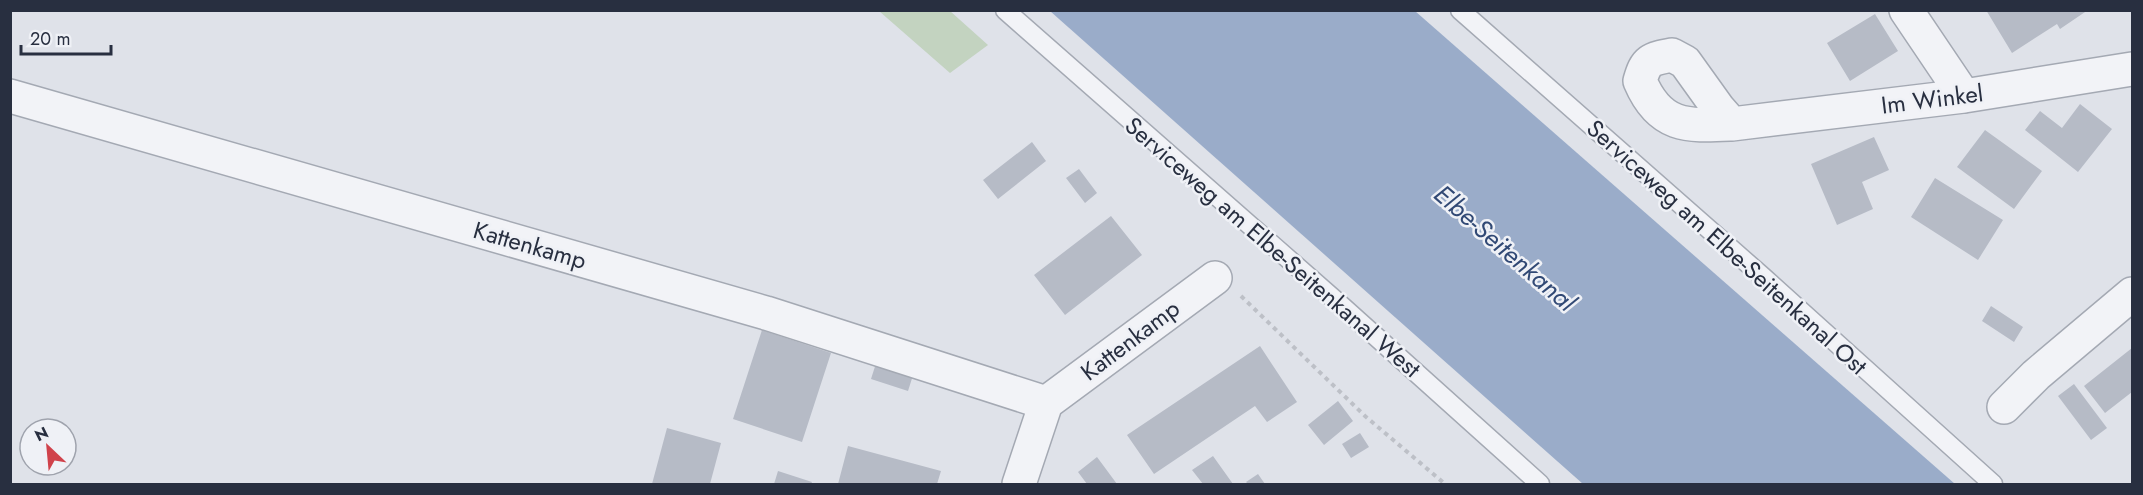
<svg xmlns="http://www.w3.org/2000/svg" width="2143" height="495" font-family="Jost,sans-serif">
<rect width="100%" height="100%" fill="#dfe2e9"/>
<path fill="#c3d3c0" d="M879,11H950L988,45L950,73Z"/>
<path fill="#9aacc9" d="M1050,11H1415L1955,484H1583Z"/>
<path fill="#b6bbc6" d="M1986,10H2088L2060,29L2057,24L2012,53Z
M1875,14L1898,51L1850,81L1827,43Z
M2080,104L2112,129L2078,172L2025,130L2040,111L2062,128Z
M1985,130L2042,171L2014,209L1957,167Z
M1874,137L1889,170L1862,182L1873,209L1837,225L1811,164Z
M1032,142L1046,161L998,199L983,180Z
M1079,169L1097,193L1085,203L1066,178Z
M1935,178L2003,220L1978,260L1911,217Z
M1111,216L1142,255L1065,315L1034,275Z
M1991,306L2023,327L2014,342L1982,321Z
M762,330L831,353L802,442L733,419Z
M1260,346L1297,402L1267,422L1255,406L1154,474L1127,435Z
M2132,348V392L2105,413L2084,386Z
M878,357L915,369L908,391L871,379Z
M2074,384L2107,428L2091,440L2058,396Z
M1338,401L1353,421L1324,445L1308,425Z
M667,428L721,443L710,484H652Z
M1360,433L1369,447L1351,458L1342,444Z
M848,446L941,471L937,484H838Z
M1213,456L1233,484H1203L1192,470Z
M1097,457L1117,484H1087L1078,472Z
M778,471L812,482L811,484H774Z
M1258,474L1265,484H1248L1246,482Z"/>
<g fill="none" stroke-linecap="round" stroke-linejoin="round">
<defs>
<path id="service" d="M1005,10L1343,307L1540,484
M1460,10L1762,276L1993,484"/>
<path id="minor" d="M1906,10L1964,96
M10,96L766,313L1046,403
M1732,124L1718,108L1685,62L1672,55C1650,59 1646,60 1640,81C1660,128 1687,126 1732,124L1964,96L2132,69
M2004,407L2036,375L2132,294
M1019,484L1046,403L1215,278"/>
</defs>
<use href="#service" stroke="#a4a9b3" stroke-width="21"/>
<use href="#minor" stroke="#a4a9b3" stroke-width="36"/>
<path stroke="#bdc0c7" stroke-width="4" stroke-dasharray="4.5 4.5" stroke-linecap="butt" d="M1241,296L1365,416L1445,484"/>
<use href="#service" stroke="#f2f3f7" stroke-width="18"/>
<use href="#minor" stroke="#f2f3f7" stroke-width="33"/>
</g>
<g text-anchor="middle" dominant-baseline="central" stroke-width="5" stroke-linejoin="round" paint-order="stroke">
<g font-size="24" fill="#282f40" stroke="#eff1f6">
<text transform="translate(1932 99) rotate(-7)">Im Winkel</text>
<text transform="translate(530 245) rotate(16)">Kattenkamp</text>
<text transform="translate(1273 247) rotate(41)">Serviceweg am Elbe-Seitenkanal West</text>
<text transform="translate(1727 247) rotate(42)">Serviceweg am Elbe-Seitenkanal Ost</text>
<text transform="translate(1130 340) rotate(-37)">Kattenkamp</text>
</g>
<g font-size="26" font-style="italic" fill="#314975" stroke="#eff1f6">
<text transform="translate(1505 248) rotate(41)">Elbe-Seitenkanal</text>
</g>
</g>
<rect width="2143" height="495" fill="none" stroke="#282f40" stroke-width="24"/>
<g transform="translate(48 447) rotate(334)"><circle r="28" fill="#eff1f6" stroke="#9fa3ad" stroke-width="1.5"/>
<path d="M0-4.5L10 22L0 15L-10 22Z" fill="#d0424b"/>
<text y="-9" font-size="16" font-weight="bold" text-anchor="middle" fill="#282f40">N</text>
</g>
<path d="M21 45v9h90v-9" fill="none" stroke="#282f40" stroke-width="3"/>
<text x="30" y="45" font-size="18" fill="#282f40" stroke="#eff1f6" stroke-width="4.5" paint-order="stroke">20 m</text>
</svg>
